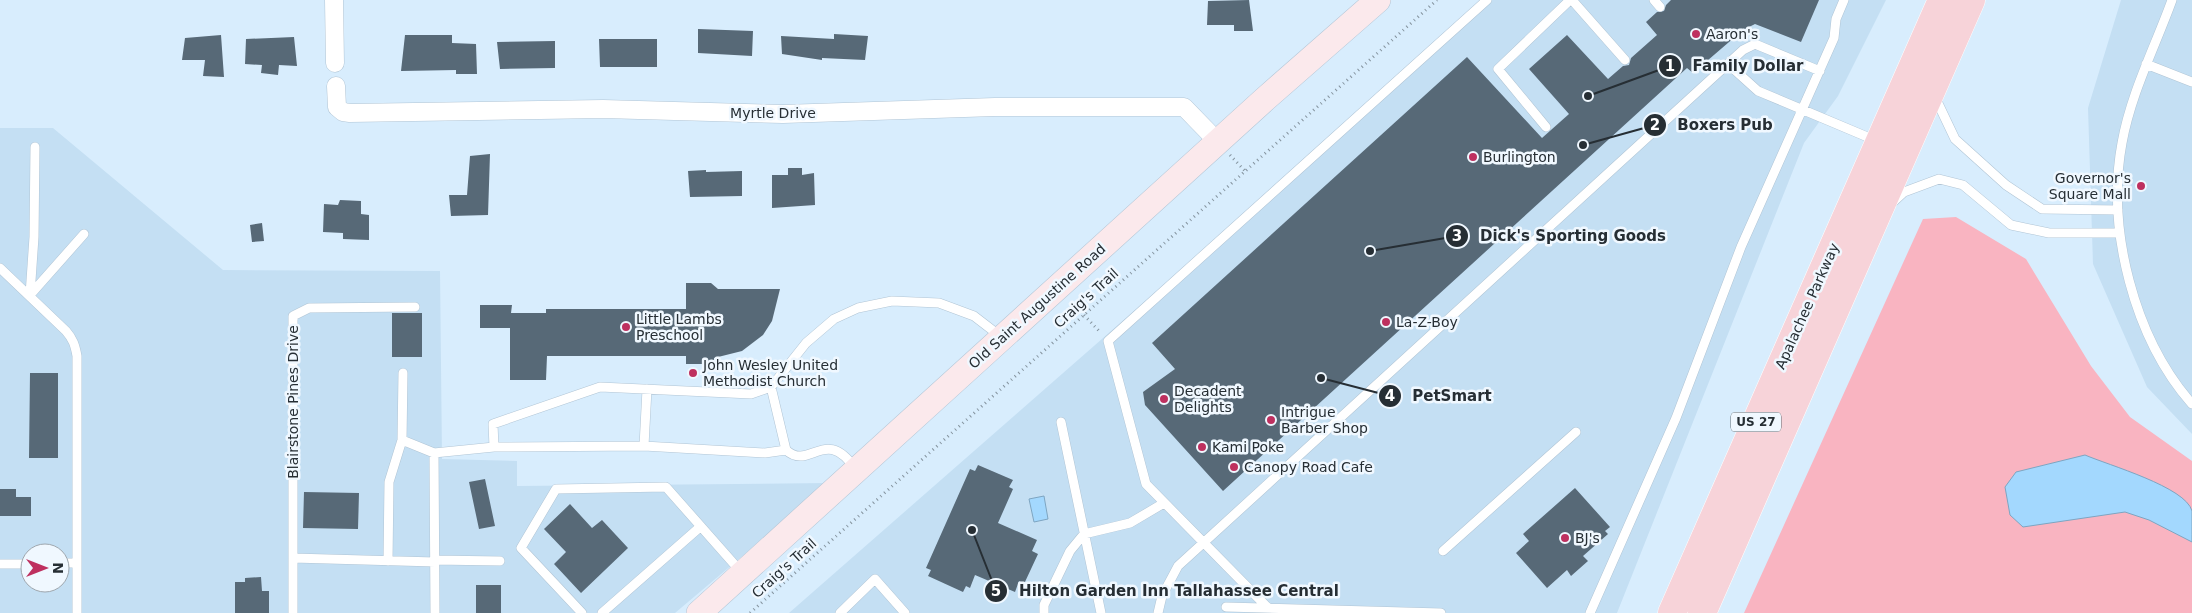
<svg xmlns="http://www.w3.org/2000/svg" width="2192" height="613" font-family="'DejaVu Sans',sans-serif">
<rect width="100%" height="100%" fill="#d8edfd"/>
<path fill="#c4dff3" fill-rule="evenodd" d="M1489,0H1886L1838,96L1804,143L1617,613H789Z
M2121,0H2192V434L2147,387L2093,264L2088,108Z
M0,128H53L223,270L440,271L442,459L517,461V486L829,483L675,613H0ZM30,553H60V583H30Z"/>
<path fill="#f9b4c1" d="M1956,217L2026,259L2091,366L2130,417L2192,461V613H1744L1923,219Z"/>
<path fill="#a3d8fe" stroke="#7ea5c1" d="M2085,455C2108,465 2186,487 2192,511C2192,521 2192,533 2192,542L2149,520L2125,512L2023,527L2010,515L2005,487L2016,472Z
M1044,496L1048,519L1034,522L1029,499Z"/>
<path fill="#576977" d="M1249,0L1253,31H1234V25H1207L1208,1Z
M1671,0H1819L1801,42L1755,24L1743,30L1693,73L1687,68L1223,491L1145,405L1143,392L1175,369L1152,343L1467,57L1542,138L1569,114L1529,69L1567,35L1608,79L1623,66L1629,65L1631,58L1657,35L1646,22L1657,12L1664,11L1666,5Z
M698,29L753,31L752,56L698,53Z
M834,34L868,36L865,60L822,58V60L782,54L781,36L834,39Z
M221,35L224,77L203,76L205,60H182L185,38Z
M405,35H452V43L476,44L477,74H456V70L401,71Z
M294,37L297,66L279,65L278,75L261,73L262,65L245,64L246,39Z
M599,39H657V67H600Z
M555,41V68L500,69L497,42Z
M490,154L488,215L451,216L449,195H467L470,156Z
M788,168H802V175L814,173L815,205L772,208V175H788Z
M706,170V172L742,171V196L690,197L688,171Z
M340,200L361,201V214L369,215V240L343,239V233L323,232L324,204L338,205Z
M262,223L264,241L252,242L250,225Z
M686,283H711L718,289H780L772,321L763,335L742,351L714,358V364H686V356H547L546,380H510V328H480V305H512L511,313H546V309H686Z
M392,313H422V357H392Z
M30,373H58V458H29Z
M978,465L1013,480L1009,487L1013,489L998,523L1037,540L1032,551L1038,554L1024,584L1019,581L1015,592L975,575L970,588L966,586L963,592L928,576L931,570L926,568L970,469L975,471Z
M485,479L495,526L479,529L469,482Z
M1575,488L1610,527L1605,531L1608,534L1583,556L1588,561L1571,576L1567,570L1547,588L1516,553L1529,541L1523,534Z
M0,489H16V497H31V516H0Z
M304,492L359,493L358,529L303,528Z
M570,504L592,528L602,520L628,548L581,593L554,564L566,552L544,529Z
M261,577L262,591H269V613H235V582H245V578Z
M476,585H501V613H476Z"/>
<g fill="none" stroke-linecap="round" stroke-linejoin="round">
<defs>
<path id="lane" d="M1572,0L1625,60
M1654,0L1660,7
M2172,0C2155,47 2131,93 2122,143C2106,229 2134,338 2192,404
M1728,64L1758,91L1877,141
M2146,64L2192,82
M1935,97L1955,139L2006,185L2042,209L2118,210
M1546,127L1498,69L1570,0
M1892,203L1904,192L1939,179L1963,185L2011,225L2049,233H2119
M0,268L66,331C73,339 75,345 77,356V613
M30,295L34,237L35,147
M30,295L84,234
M771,387L786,450C810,472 825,424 856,470
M1061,422L1101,613
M402,440L434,453L494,447
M644,446L647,389
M786,450L765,453L644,446L494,447L493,424L600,387L751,394L771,387L806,343L834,319L858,308L892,301L939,303L974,316L1000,336
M434,453L435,613
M1443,551L1576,432
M293,558L435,562
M435,560L500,561
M388,561L389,482L402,440L403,373
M60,563H77
M0,564H30
M1226,607L1441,613
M1268,608L1146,484L1108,341L1487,0
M293,613V316L309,308L415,307
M582,613L521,548L556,489L666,487L742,573
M602,613L700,527
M840,613L875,579L905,613
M1044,613V605L1070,551L1084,534L1130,523L1164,503
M1158,613L1162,596L1178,566L1743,50L1755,44L1820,71
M1590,613L1676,418L1741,247L1834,38L1836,19L1844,0"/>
<path id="street" d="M334,0L335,63
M336,86L337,107L343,112L350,113L603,109L783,114L995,107H1184L1218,142"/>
<path id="secondary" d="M699,613L1265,99L1378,0"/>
<path id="primary" d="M1672,613L1942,0
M1702,613L1971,0"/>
</defs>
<use href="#lane" stroke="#b1c5d5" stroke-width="10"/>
<use href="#street" stroke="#b1c5d5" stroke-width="19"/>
<use href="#secondary" stroke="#b1c5d5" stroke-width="26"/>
<use href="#primary" stroke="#fff" stroke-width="29"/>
<path stroke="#85949f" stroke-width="3" stroke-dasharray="1 4" stroke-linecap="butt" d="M1230,155L1245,171
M1084,315L1101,333
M750,613L1437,0"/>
<use href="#lane" stroke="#fff" stroke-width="9"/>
<use href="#street" stroke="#fff" stroke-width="18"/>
<use href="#secondary" stroke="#fbe9ec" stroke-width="25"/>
<use href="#primary" stroke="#f7d3d9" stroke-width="28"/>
</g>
<g fill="#be305f" stroke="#f0f8ff" stroke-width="2">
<circle cx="1696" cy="34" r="5"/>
<circle cx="1473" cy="157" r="5"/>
<circle cx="2141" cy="186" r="5"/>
<circle cx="1386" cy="322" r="5"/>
<circle cx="626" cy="327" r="5"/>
<circle cx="693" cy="373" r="5"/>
<circle cx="1164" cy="399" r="5"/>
<circle cx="1271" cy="420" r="5"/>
<circle cx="1202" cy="447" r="5"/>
<circle cx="1234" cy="467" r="5"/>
<circle cx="1565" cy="538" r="5"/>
</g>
<g text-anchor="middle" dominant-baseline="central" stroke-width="5" stroke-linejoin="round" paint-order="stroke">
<rect fill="#f0f8ff" stroke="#636b71" stroke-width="1" x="1731" y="412.5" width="50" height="19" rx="4"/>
<g font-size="12" font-weight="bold" fill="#262e34">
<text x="1756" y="422">US 27</text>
</g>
<g font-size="14" fill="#262e34" stroke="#f0f8ff" text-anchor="start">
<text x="1706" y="34">Aaron's</text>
<text x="1483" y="157">Burlington</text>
<text x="2131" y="178" text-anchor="end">Governor's<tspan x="2131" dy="16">Square Mall</tspan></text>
<text x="636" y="319">Little Lambs<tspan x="636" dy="16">Preschool</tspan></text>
<text x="1396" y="322">La-Z-Boy</text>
<text x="703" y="365">John Wesley United<tspan x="703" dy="16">Methodist Church</tspan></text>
<text x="1174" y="391">Decadent<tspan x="1174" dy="16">Delights</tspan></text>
<text x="1281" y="412">Intrigue<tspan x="1281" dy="16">Barber Shop</tspan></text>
<text x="1212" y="447">Kami Poke</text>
<text x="1244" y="467">Canopy Road Cafe</text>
<text x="1575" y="538">BJ's</text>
</g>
<g font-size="14" fill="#262e34" stroke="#f0f8ff">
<text x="773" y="113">Myrtle Drive</text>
<text transform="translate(1086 298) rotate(-42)">Craig's Trail</text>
<text transform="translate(1037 306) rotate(-42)">Old Saint Augustine Road</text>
<text transform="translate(1807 306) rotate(-66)">Apalachee Parkway</text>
<text transform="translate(293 402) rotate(-90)">Blairstone Pines Drive</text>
<text transform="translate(784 568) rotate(-42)">Craig's Trail</text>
</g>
</g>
<path fill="none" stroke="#262e34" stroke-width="2" d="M1588 96L1670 66M1583 145L1655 125M1370 251L1457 236M1321 378L1390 396M972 530L996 591"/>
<g fill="#262e34" stroke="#f0f8ff" stroke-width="2">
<circle cx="1588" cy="96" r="5"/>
<circle cx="1583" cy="145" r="5"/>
<circle cx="1370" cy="251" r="5"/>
<circle cx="1321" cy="378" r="5"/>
<circle cx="972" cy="530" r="5"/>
<circle cx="1670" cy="66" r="12"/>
<circle cx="1655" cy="125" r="12"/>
<circle cx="1457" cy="236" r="12"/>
<circle cx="1390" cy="396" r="12"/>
<circle cx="996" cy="591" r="12"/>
</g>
<g font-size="15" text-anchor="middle" font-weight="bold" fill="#fff">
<text x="1670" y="71">1</text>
<text x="1655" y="130">2</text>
<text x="1457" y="241">3</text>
<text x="1390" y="401">4</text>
<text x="996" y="596">5</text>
</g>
<g font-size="15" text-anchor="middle" font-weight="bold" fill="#262e34" stroke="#f0f8ff" stroke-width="5" stroke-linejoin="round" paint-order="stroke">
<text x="1748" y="71">Family Dollar</text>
<text x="1725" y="130">Boxers Pub</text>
<text x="1573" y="241">Dick's Sporting Goods</text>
<text x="1452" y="401">PetSmart</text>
<text x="1179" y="596">Hilton Garden Inn Tallahassee Central</text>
</g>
<g transform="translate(45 568) rotate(90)"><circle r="24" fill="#f0f8ff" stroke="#9fa7ae"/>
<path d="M0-4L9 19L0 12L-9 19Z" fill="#be305f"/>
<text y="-8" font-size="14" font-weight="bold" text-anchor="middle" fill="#262e34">N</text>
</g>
</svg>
